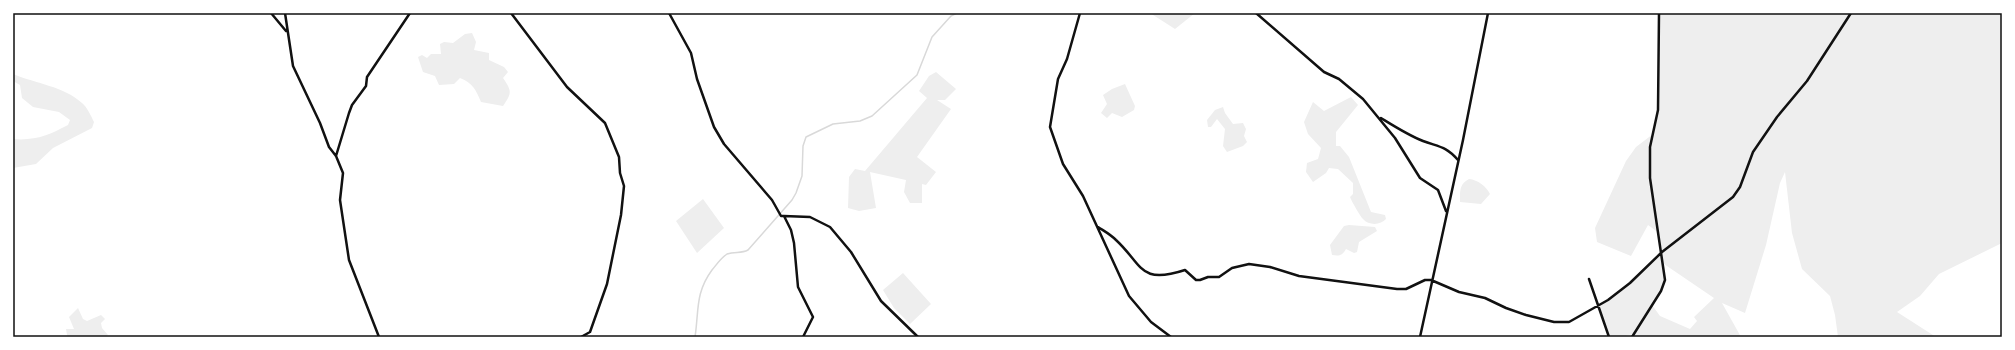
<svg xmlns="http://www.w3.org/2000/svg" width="2015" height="350" font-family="'Titillium Web',sans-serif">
<rect width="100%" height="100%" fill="#fff"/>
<path fill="#eee" fill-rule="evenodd" d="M1150,13H1195L1175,29Z
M1659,13H2002V243L1939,274L1920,296L1897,312L1936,337H1838L1835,315L1830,296L1802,269L1792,233L1785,172L1780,183L1766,245L1745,313L1722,303L1741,337H1632L1633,334L1621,337H1609L1598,307L1630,283L1662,252L1659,233L1648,225L1631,256L1597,242L1595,228L1626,161L1636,147L1653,134L1658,110ZM1664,264L1714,298L1694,317L1697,321L1690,329L1660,316L1652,305C1662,289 1666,283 1664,264Z
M472,33L476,42L474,50L489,53V60L504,67L508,72L503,78C512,91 512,93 503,106L481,102C476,90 473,83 460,78L454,84L439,85L435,76L423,72L418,57L422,55L427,58L431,54H441L440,44L444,42L453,43L465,34Z
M936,72L956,89L945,100H937L951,109L917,157L936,172L926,185L922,184V203H910L904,192L906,180L870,172L876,208L859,211L848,208L849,177L855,169L865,171L927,98L919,91L929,76Z
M13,74C37,84 63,86 82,103C87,107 91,116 94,122L92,128L53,148L36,164L13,168V139C35,141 49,135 68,125L70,120L59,112L33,107L22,98L20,85L13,81Z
M1125,84L1135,106L1134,110L1122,117L1112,113L1107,118L1101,113L1107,104L1103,95L1112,89Z
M1351,97L1358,105L1336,132V146H1340L1349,157L1371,212L1385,215L1386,219C1381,225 1369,226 1363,219C1360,216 1352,202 1350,197L1353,194V183L1338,169L1329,168L1326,173L1313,182L1306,172L1307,163L1318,159L1321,148L1308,134L1304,122L1313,102L1324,111Z
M1223,107L1225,113L1233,124L1243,123L1246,129L1244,136L1247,142L1243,146L1227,152L1223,146L1225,129L1217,119L1211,127H1208L1207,120L1215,110Z
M1469,179C1478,180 1486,186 1490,194L1481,204L1460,202C1460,192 1459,184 1469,179Z
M703,199L724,228L697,253L676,221Z
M1349,225L1375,227L1377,231L1359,242L1357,252L1354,253L1346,249C1342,256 1339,256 1332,255L1330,245L1344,226Z
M903,273L931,304L910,324L894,308L883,290Z
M78,308L83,319L87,321L101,315L105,319L101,323L102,328L108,335L105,337H69L67,335L66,329H74L69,317Z"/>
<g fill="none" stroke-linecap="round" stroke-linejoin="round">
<path stroke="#d9d9d9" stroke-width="1.5" d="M695,337C699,311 695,293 712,270C717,264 721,258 727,254C735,251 741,254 748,250L792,200L796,193L802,176L803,146L806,137L833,124L860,121L872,116L917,75L932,37L951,16L957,13"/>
<path stroke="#111" stroke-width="2.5" d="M271,13L286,31
M285,13L293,66L320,123L329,147L336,156L343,173L340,200L349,260L379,337
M511,13L567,87L605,123L619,157L620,173L624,186L621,215L607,284L590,332L581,337
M669,13L691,53L697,79L714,127L724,144L772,200L781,216H784L791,230L794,243L798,287L813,317L803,337
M1080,13L1067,59L1058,79L1050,127L1063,164L1083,196L1129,296L1151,322L1171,337
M1256,13L1324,72L1339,79L1363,99L1395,138L1420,178L1438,190L1446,211
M1381,118C1394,126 1408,135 1423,141C1439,147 1446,146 1458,160
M336,156L349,113L352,105L366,86L367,77L410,13
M784,216L810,217L830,227L851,252L881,301L918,337
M1098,227C1104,231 1110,234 1116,240C1143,265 1139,285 1185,270L1196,280H1200L1208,277H1219L1232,268L1249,264L1270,267L1299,276L1397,289H1406L1425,280H1431L1459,292L1485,298L1506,308L1526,315L1554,322H1569L1608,300L1630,283L1662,252L1733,197L1740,187L1753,152L1777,117L1807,81L1851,13
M1589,279L1609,337
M1420,337L1463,140L1488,13
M1632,337L1661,291L1665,280L1650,178V147L1658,110L1659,13"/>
</g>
<rect width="2015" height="350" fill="none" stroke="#ffffff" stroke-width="28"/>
<rect x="14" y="14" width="1987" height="322" fill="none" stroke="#111" stroke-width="1.5"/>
</svg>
